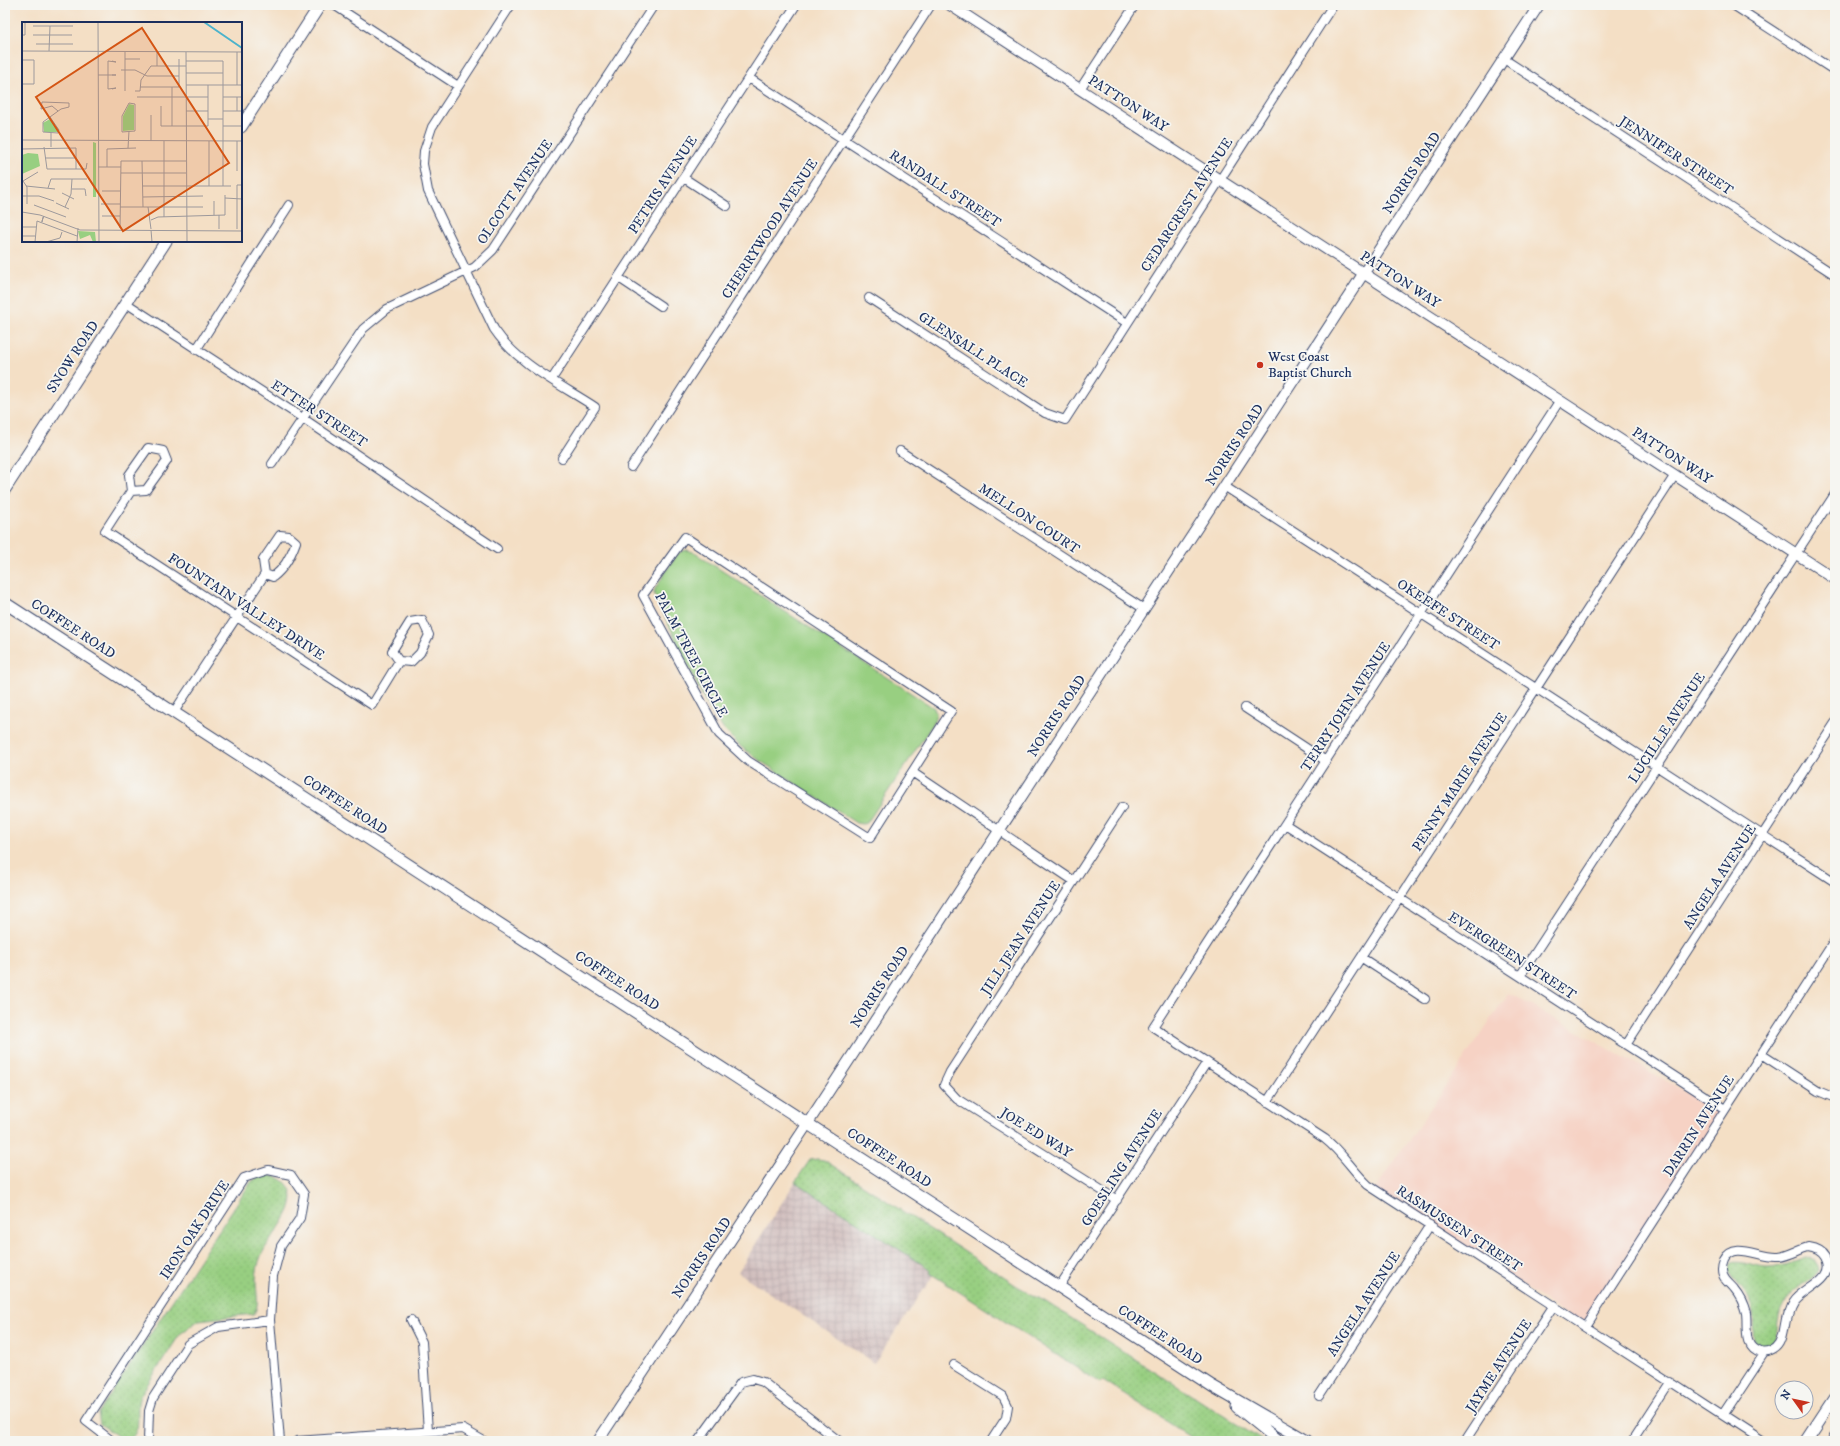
<svg xmlns="http://www.w3.org/2000/svg" width="1840" height="1446" font-family="'IM FELL DW Pica',serif">
<defs>
<pattern id="industrial-grid" width="8" height="8" patternUnits="userSpaceOnUse"><rect width="8" height="8" fill="#d1bfbe"/><path d="M0 4h8M4 0v8" fill="none" stroke="#b3a4a6"/></pattern>
<pattern id="park-dots" width="8" height="8" patternUnits="userSpaceOnUse"><rect width="8" height="8" fill="#98cf81"/><path d="M2 2h.1M6 6h.1" fill="none" stroke="#82b272" stroke-width="1.8" stroke-linecap="round"/></pattern>
</defs>
<rect width="100%" height="100%" fill="#f6f6f2"/>
<filter id="ink" filterUnits="userSpaceOnUse"><feTurbulence type="fractalNoise" baseFrequency=".025" numOctaves="2"/><feDisplacementMap in="SourceGraphic" scale="8" xChannelSelector="R" yChannelSelector="G"/><feConvolveMatrix kernelMatrix="1 2 1 2 8 2 1 2 1" color-interpolation-filters="sRGB"/></filter>
<filter id="wash" filterUnits="userSpaceOnUse"><feTurbulence type="fractalNoise" baseFrequency=".012" numOctaves="4" result="noise"/><feDisplacementMap in="SourceGraphic" scale="16" xChannelSelector="R" yChannelSelector="G"/><feGaussianBlur stdDeviation="0.9" result="paint"/><feColorMatrix in="noise" values="0 0 0 0 0 0 0 0 0 0 0 0 0 0 0 0 0 1.4 0 .05"/><feComposite in="paint" operator="in"/></filter>
<g filter="url(#wash)">
<rect width="100%" height="100%" fill="#f4dfc5"/>
<path fill="#f6d2c4" d="M1509,993L1722,1112L1584,1326L1375,1190Z"/>
<path fill="url(#industrial-grid)" d="M795,1182L937,1270L874,1363L738,1272Z"/>
<path fill="url(#park-dots)" stroke="#5a7f70" d="M817,1159L824,1160L1017,1286L1046,1302L1263,1441H1197L1103,1380L1100,1383L930,1273L931,1270L795,1182L810,1160Z
M266,1175C274,1176 280,1177 286,1183C306,1204 269,1236 261,1256C258,1263 256,1273 256,1281C256,1292 260,1304 254,1314L199,1320L180,1334L140,1396C134,1411 144,1429 129,1440L122,1439L100,1424L98,1413L251,1182L258,1177Z
M1806,1258L1815,1261L1819,1268C1816,1279 1805,1281 1797,1289C1792,1293 1787,1300 1783,1306C1775,1318 1780,1332 1772,1347L1763,1348L1754,1342C1752,1331 1755,1318 1752,1308C1748,1293 1734,1284 1728,1270L1731,1263C1744,1260 1753,1267 1766,1268C1779,1268 1794,1262 1806,1258Z
M463,1434L472,1441H379Z"/>
<path fill="#98cf81" stroke="#5a7f70" d="M687,550L693,552L934,708L936,714L933,724L867,823L862,824L856,823L759,760L740,746L724,730L708,707L654,594L655,589L676,556L680,552Z"/>
</g>
<g filter="url(#ink)">
<g fill="none" stroke-linecap="round" stroke-linejoin="round">
<defs>
<path id="minor" d="M334,5L458,86
M511,5L432,127L424,151L423,164L428,191L494,329C518,365 560,384 595,407L562,458
M1733,5L1835,71
M1504,59L1835,275
M749,78L1127,323
M1080,89L1135,5
M684,178L727,206
M619,278L661,306
M869,298L1045,413L1065,420L1333,5
M126,303L304,419L497,549
M196,350L289,205
M552,379L796,5
M1560,400L1153,1027L1325,1139C1342,1152 1352,1170 1368,1185L1761,1441
M900,451L1144,609
M272,464L363,329L387,309L475,267L493,250L654,5
M631,467L931,5
M1224,486L1835,882
M131,491L146,490L167,461L163,451L148,448L129,475L131,491L105,531L372,705L399,661L392,651L410,622L422,620L429,635L420,653L411,662L399,661
M685,537L951,711L870,838L748,761L719,734L643,595Z
M1245,708L1326,761
M174,712L265,574L263,560L280,535L289,536L296,542C291,556 285,568 273,577L265,574
M912,772L1074,881
M1285,824L1725,1109
M1362,958L1425,999
M1520,976L1835,494
M1626,1045L1835,723
M1761,1054L1818,1091L1835,1098
M1267,1102L1675,475
M1117,1200L957,1099L944,1085L950,1072L1122,807
M1808,1247C1815,1248 1821,1250 1825,1257C1838,1280 1802,1288 1793,1303C1784,1317 1787,1333 1781,1343C1777,1350 1768,1354 1760,1352C1742,1347 1748,1327 1746,1313C1744,1305 1740,1296 1734,1289C1731,1285 1725,1281 1723,1275C1721,1270 1722,1265 1724,1260C1734,1240 1761,1259 1779,1257C1789,1256 1798,1250 1808,1247Z
M1059,1287L1207,1062
M411,1320L422,1342L428,1431
M1585,1326L1835,940
M954,1365L1003,1396L1008,1406L1006,1418L991,1441
M1319,1396L1430,1225
M1723,1415L1764,1353
M112,1441L86,1421L244,1178L268,1170L291,1175L304,1194L300,1218L281,1246L273,1276L270,1320L280,1441
M148,1441L149,1411L153,1398L188,1344L218,1327L270,1320
M297,1441L463,1429L484,1441
M698,1441L741,1382L753,1379L763,1382L839,1441
M1465,1441L1554,1305
M1632,1441L1671,1381"/>
<path id="tertiary" d="M950,5L1835,579
M598,1441L808,1123L1539,5"/>
<path id="secondary" d="M241,127L320,5
M5,489L166,241
M5,603L1212,1386L1307,1441
M1237,1407L1279,1441
M1806,1441L1835,1397
M1831,1441L1835,1435"/>
</defs>
<use href="#minor" stroke="#3c496d" stroke-width="10"/>
<use href="#tertiary" stroke="#3c496d" stroke-width="12"/>
<use href="#secondary" stroke="#3c496d" stroke-width="13"/>
<use href="#minor" stroke="#fff" stroke-width="8"/>
<use href="#tertiary" stroke="#fff" stroke-width="10"/>
<use href="#secondary" stroke="#fff" stroke-width="11"/>
</g>
</g>
<circle fill="#c8321e" stroke="#f6f6f2" stroke-width="1.5" cx="1260" cy="365" r="4"/>
<g text-anchor="middle" dominant-baseline="central" stroke-width="3.5" stroke-linejoin="round" paint-order="stroke">
<g font-size="14" fill="#1b2f5e" stroke="#f6f6f2">
<text transform="translate(1128 104) rotate(33)">PATTON WAY</text>
<text transform="translate(1676 156) rotate(33)">JENNIFER STREET</text>
<text transform="translate(1412 173) rotate(-57)">NORRIS ROAD</text>
<text transform="translate(663 185) rotate(-57)">PETRIS AVENUE</text>
<text transform="translate(945 189) rotate(33)">RANDALL STREET</text>
<text transform="translate(515 192) rotate(-56)">OLCOTT AVENUE</text>
<text transform="translate(1187 205) rotate(-57)">CEDARCREST AVENUE</text>
<text transform="translate(770 229) rotate(-57)">CHERRYWOOD AVENUE</text>
<text transform="translate(1400 280) rotate(33)">PATTON WAY</text>
<text transform="translate(973 350) rotate(33)">GLENSALL PLACE</text>
<text transform="translate(73 357) rotate(-57)">SNOW ROAD</text>
<text transform="translate(319 414) rotate(33)">ETTER STREET</text>
<text transform="translate(1235 445) rotate(-57)">NORRIS ROAD</text>
<text transform="translate(1672 456) rotate(33)">PATTON WAY</text>
<text transform="translate(1029 519) rotate(33)">MELLON COURT</text>
<text transform="translate(246 607) rotate(33)">FOUNTAIN VALLEY DRIVE</text>
<text transform="translate(1448 615) rotate(33)">OKEEFE STREET</text>
<text transform="translate(73 629) rotate(33)">COFFEE ROAD</text>
<text transform="translate(691 655) rotate(62)">PALM TREE CIRCLE</text>
<text transform="translate(1346 707) rotate(-57)">TERRY JOHN AVENUE</text>
<text transform="translate(1057 716) rotate(-57)">NORRIS ROAD</text>
<text transform="translate(1667 728) rotate(-57)">LUCILLE AVENUE</text>
<text transform="translate(1460 782) rotate(-57)">PENNY MARIE AVENUE</text>
<text transform="translate(345 805) rotate(33)">COFFEE ROAD</text>
<text transform="translate(1720 877) rotate(-57)">ANGELA AVENUE</text>
<text transform="translate(1021 938) rotate(-57)">JILL JEAN AVENUE</text>
<text transform="translate(1512 956) rotate(33)">EVERGREEN STREET</text>
<text transform="translate(617 981) rotate(33)">COFFEE ROAD</text>
<text transform="translate(880 987) rotate(-57)">NORRIS ROAD</text>
<text transform="translate(1699 1126) rotate(-57)">DARRIN AVENUE</text>
<text transform="translate(1036 1133) rotate(32)">JOE ED WAY</text>
<text transform="translate(889 1158) rotate(33)">COFFEE ROAD</text>
<text transform="translate(1122 1168) rotate(-57)">GOESLING AVENUE</text>
<text transform="translate(1459 1229) rotate(33)">RASMUSSEN STREET</text>
<text transform="translate(195 1230) rotate(-57)">IRON OAK DRIVE</text>
<text transform="translate(702 1258) rotate(-56)">NORRIS ROAD</text>
<text transform="translate(1364 1304) rotate(-57)">ANGELA AVENUE</text>
<text transform="translate(1160 1335) rotate(33)">COFFEE ROAD</text>
<text transform="translate(1499 1366) rotate(-57)">JAYME AVENUE</text>
</g>
<g font-size="14" fill="#1b2f5e" stroke="#f6f6f2" text-anchor="start">
<text x="1268" y="357">West Coast<tspan x="1268" dy="16">Baptist Church</tspan></text>
</g>
</g>
<g transform="translate(22 22)">
<rect width="220" height="220" fill="#f4dfc5"/>
<path d="M6,131L16,132L18,144L0,152V133ZM56,209L73,210L74,220H71L68,213L58,217Z" fill="#98cf81"/>
<path d="M28,97L37,108L36,110H22L21,101ZM71,120L74,121V175H71Z" fill="#98cf81"/>
<path d="M107,82L112,83V108L101,109V94Z" fill="#98cf81"/>
<path fill="none" stroke="#4cb3cb" stroke-width="2" d="M182,0L220,26"/>
<path fill="none" stroke="#9d999c" stroke-width="1" d="M76,0L77,220M11,4H51M0,13H3V0M11,13H50M14,22H51M0,29L220,30M27,29L28,4M164,30L165,220M103,37H118M0,38H12V62H0M90,39L94,40L86,39V67L94,66L90,67M164,39H201V164M135,44V30M99,48H113L125,54H157M164,51H201M76,53H94H90M164,63H220M215,63V30M118,65H157V37M150,65V104M103,69V30M113,69H118L119,58L129,44H164M115,75H186M201,75H220M215,75V89M107,81L113,82V109L100,110V94ZM139,84V104H186V63M164,89H186M201,89H220M129,93V119M28,95L37,108L36,111L21,110V100L39,87L47,85V81L20,80L19,87L30,84L36,89M186,97H201M201,104H220M0,118L220,119M142,119V195M215,119V149M22,125L25,147H64L65,141M29,125V111M106,126L107,109M0,127L54,126V147M23,136H54M120,139L121,185M76,145H99M85,145V127L114,126M99,151H164M1,159L5,165V182M1,159L16,150M4,164L33,167M120,164H209M187,164V119M26,166L29,157H65M50,167H63L64,174M80,169H98M40,171L52,177M0,174H17L32,179M121,175L181,174M203,176L220,177M192,179V193M34,181L47,187M79,182H98M12,183L44,195M43,185L49,172L50,157M98,185H181M126,185L129,207M0,190L18,193L58,208L220,209M22,194L20,199V200L21,195ZM80,194H98M129,198L136,195L203,193V173M0,205H14M98,206L99,139H164M197,207V193M215,207V163H220M129,208L130,220M0,214H13M13,220L15,199L55,214M24,220L38,216L40,210M55,220L56,206"/>
<path fill="#d45514" fill-opacity="0.15" stroke="#d45514" stroke-width="2" d="M120,6L207,141L101,209L14,75Z"/>
<rect width="220" height="220" fill="none" stroke="#1b2f5e" stroke-width="2"/>
</g>
<rect width="1840" height="1446" fill="none" stroke="#f6f6f2" stroke-width="20"/>
<g transform="translate(1794 1400) rotate(303)"><circle r="19" fill="#f6f6f2" stroke="#9ea6b7"/>
<path d="M0-3L7 15L0 10L-7 15Z" fill="#c8321e"/>
<text y="-6" font-size="11" font-weight="bold" text-anchor="middle" fill="#1b2f5e">N</text>
</g>
</svg>
